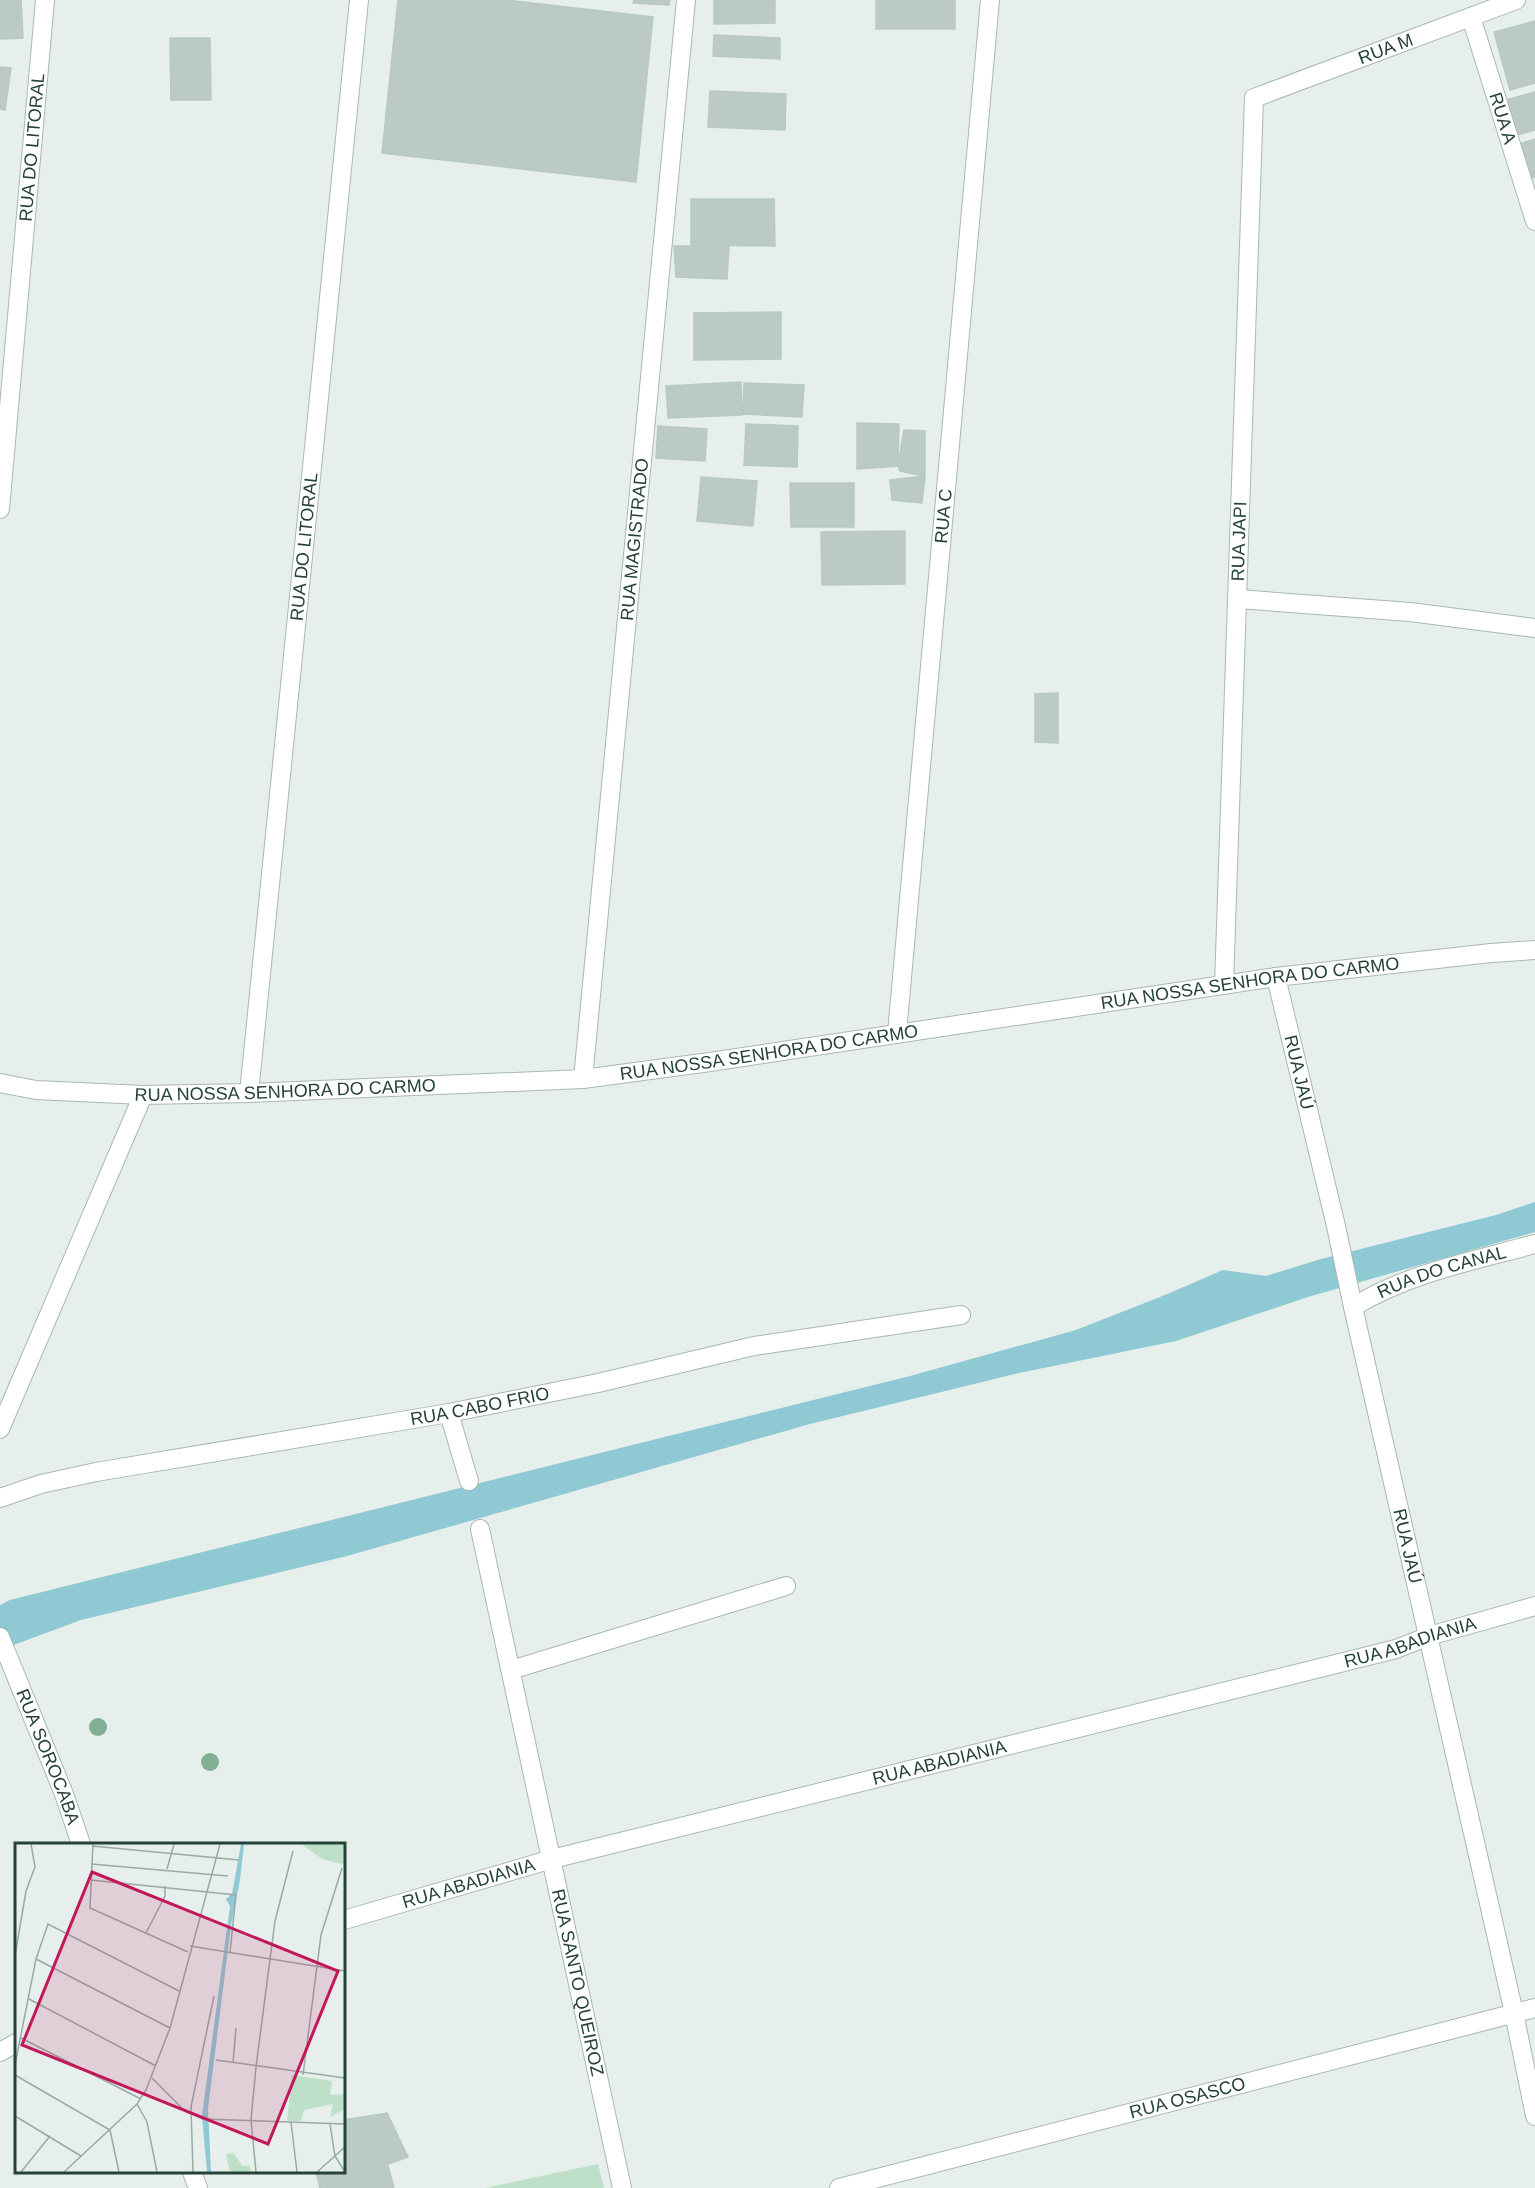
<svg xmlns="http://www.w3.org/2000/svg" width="1535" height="2188" font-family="Helvetica,sans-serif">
<rect width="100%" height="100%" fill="#e6efeb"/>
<path fill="#bfe0c8" d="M598,2164L604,2188H485Z"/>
<path fill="#8ec9d4" d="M1535,1202V1232L1308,1297L1176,1341L1019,1373L810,1424L347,1556L81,1620L0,1650V1605L10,1600L910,1376L1076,1330L1165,1295L1223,1270L1266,1276L1321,1259L1496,1215Z"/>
<path fill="#bbcac4" stroke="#b8c9c2" stroke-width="1.5" d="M0,0H21L23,38L0,39Z
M398,0H506L653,17L636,182L382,153Z
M634,0H670L669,5L633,3Z
M714,0H775V23L714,24Z
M876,0H955V29H876Z
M1535,21V83L1510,90L1494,32Z
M714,35L780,38V59L713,56Z
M170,38H210L211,100H171Z
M0,67L11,68L5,110L0,109Z
M710,91L786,94L785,130L708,127Z
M1535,92V130L1516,135L1506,100Z
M1535,139V177L1530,179L1519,144Z
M691,199H774L775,246L691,245Z
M674,246H729L727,279L676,277Z
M781,312V359L694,360V313Z
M741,382L742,415L668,418L666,386Z
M744,383L804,385L802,417L743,414Z
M857,423L899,424L898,466L857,469Z
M746,424L798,426L797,467L744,465Z
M658,426L707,429L705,461L656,458Z
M904,430L925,431V476L900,471L898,466Z
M925,476L922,503L892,500L890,480Z
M701,477L757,481L753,526L697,521Z
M790,483H854V527H791Z
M905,531V584L822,585L821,532Z
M1058,693V743L1035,742V694Z
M387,2113L408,2157L320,2188L316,2172H344V2120Z
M388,2166L394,2188H324Z"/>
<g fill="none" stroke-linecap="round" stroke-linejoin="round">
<defs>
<g id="minor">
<path id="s1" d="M1471,17L1535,221"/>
<path id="s2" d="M0,509L45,0"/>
<path d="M1238,599L1410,612L1535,628"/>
<path id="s3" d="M1276,977L1336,1226L1353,1307L1514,2013L1535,2116"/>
<path id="s4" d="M1224,985L1254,98L1516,0"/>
<path id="s5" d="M897,1033L990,0"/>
<path id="s6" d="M583,1079L686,0"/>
<path id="s7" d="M0,1083L36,1090L143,1095L249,1093L583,1079L710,1062L1276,977L1491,953L1535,950"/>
<path id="s8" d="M249,1093L359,0"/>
<path id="s9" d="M1353,1307C1408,1273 1473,1261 1535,1244"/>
<path d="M449,1413L469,1481"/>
<path d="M0,1429L143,1095"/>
<path id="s10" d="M0,1498L41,1484L96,1472L449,1413L598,1383L754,1346L961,1315"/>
<path id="s11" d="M480,1529L622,2188"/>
<path id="s12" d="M0,1637L64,1794L81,1844"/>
<path d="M511,1670L786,1586"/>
<path id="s13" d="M344,1920L552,1859L1396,1649L1429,1636L1535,1606"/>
<path d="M0,2052L16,2043"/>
<path d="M192,2172L198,2188"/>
<path id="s14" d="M839,2188L1535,2008"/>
</g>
</defs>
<use href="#minor" stroke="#a8b8b2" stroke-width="20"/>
<use href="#minor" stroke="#fff" stroke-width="18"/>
</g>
<g fill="#80af93">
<circle cx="98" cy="1727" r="9"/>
<circle cx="210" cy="1762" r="9"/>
</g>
<g text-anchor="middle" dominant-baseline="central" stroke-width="4.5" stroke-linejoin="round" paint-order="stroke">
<g font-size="18" fill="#24423a" stroke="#f7fbf9">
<text stroke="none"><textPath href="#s4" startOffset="1028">RUA M</textPath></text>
<text stroke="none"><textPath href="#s1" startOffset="106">RUA A</textPath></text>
<text stroke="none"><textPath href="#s2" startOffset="363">RUA DO LITORAL</textPath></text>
<text stroke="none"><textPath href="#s5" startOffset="519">RUA C</textPath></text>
<text stroke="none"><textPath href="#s6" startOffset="542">RUA MAGISTRADO</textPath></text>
<text stroke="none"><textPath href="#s4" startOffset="444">RUA JAPI</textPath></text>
<text stroke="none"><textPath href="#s8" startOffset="549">RUA DO LITORAL</textPath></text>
<text stroke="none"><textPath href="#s7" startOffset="1258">RUA NOSSA SENHORA DO CARMO</textPath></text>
<text stroke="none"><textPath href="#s7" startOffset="772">RUA NOSSA SENHORA DO CARMO</textPath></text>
<text stroke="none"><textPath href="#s3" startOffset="98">RUA JAÚ</textPath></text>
<text stroke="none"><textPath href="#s7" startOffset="286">RUA NOSSA SENHORA DO CARMO</textPath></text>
<text stroke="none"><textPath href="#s9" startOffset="96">RUA DO CANAL</textPath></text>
<text stroke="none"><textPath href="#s10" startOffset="489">RUA CABO FRIO</textPath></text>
<text stroke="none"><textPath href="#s3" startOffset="584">RUA JAÚ</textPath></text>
<text stroke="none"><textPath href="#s13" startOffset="1102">RUA ABADIANIA</textPath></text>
<text stroke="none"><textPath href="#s12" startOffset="129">RUA SOROCABA</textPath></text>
<text stroke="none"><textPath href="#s13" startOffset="616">RUA ABADIANIA</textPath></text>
<text stroke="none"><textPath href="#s13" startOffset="130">RUA ABADIANIA</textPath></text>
<text stroke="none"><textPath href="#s11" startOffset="464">RUA SANTO QUEIROZ</textPath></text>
<text stroke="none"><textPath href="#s14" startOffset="360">RUA OSASCO</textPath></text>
</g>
</g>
<g transform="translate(15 1843)">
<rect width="330" height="330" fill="#e6efeb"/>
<path d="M286,1H330V22L307,16ZM277,232L317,238L315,252L328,251L330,244V266L315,274L318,261L289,267L286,278H272ZM219,310L227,323H235L236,329H215L211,311Z" fill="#bfe0c8"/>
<path d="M226,1H229L225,37L216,82L193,266L196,329H192L187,273L215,63L211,56L217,51Z" fill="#8ec9d4"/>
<path fill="none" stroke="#98aaa4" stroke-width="1.5" d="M78,1L75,65L173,109M77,3L224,17M76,21L213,33M152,26L159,1M76,37L221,52L215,109M131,90L150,53V43M175,103L330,128M0,113L11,48L20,24L16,1M21,116L155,185M14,156L141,223M6,195L126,256M201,217L330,235M218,220L221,185M0,222L21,116L33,81L164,148M0,232L95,287L104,329M288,232L306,92L327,25M137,235L170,268L188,276L330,281M122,261L132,279L142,329M0,273L66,313M276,279L282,329M315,281L320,313L330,329M6,329L35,293M49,329L122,261L131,247L155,185L205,1M178,329L176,264L199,153M241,329L236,277L241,224L260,78L278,8M302,329L330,304"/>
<path fill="#c2185b" fill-opacity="0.15" stroke="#c2185b" stroke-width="3" d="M77,29L323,128L253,301L7,202Z"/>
<rect width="330" height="330" fill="none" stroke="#24423a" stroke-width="3"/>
</g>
</svg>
